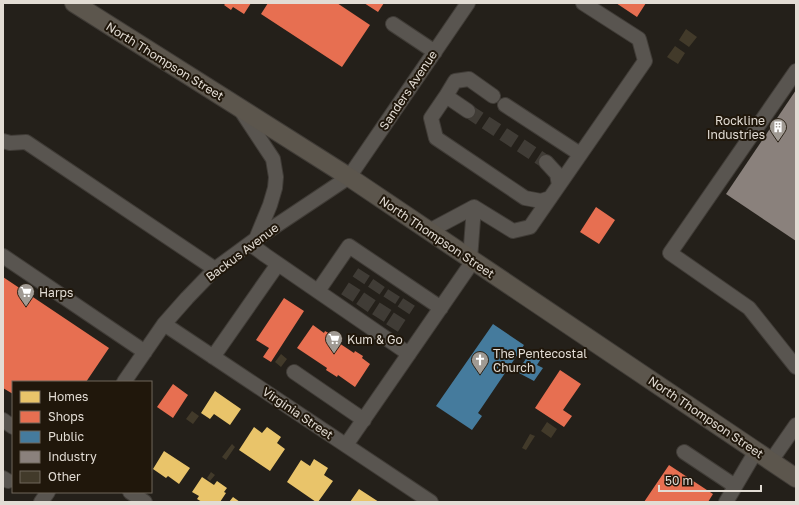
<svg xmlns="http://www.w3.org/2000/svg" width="799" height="505" font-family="'Golos Text',sans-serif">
<rect width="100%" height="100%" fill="#24201a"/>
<path fill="#e9c46a" d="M215,391L241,409L230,425L214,414L210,419L201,413Z
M254,427L262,433L267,427L281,437L277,443L285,449L270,471L239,450Z
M164,451L190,468L179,484L168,476L166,478L153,469Z
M314,459L328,468L324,475L333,481L318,502H316L287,482L301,460L310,466Z
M202,477L214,485L217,481L227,488L224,492L226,493L220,502H202L197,499L199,496L192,492Z
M359,489L379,502H350Z
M233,497L240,502H229Z"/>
<path fill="#e76f51" d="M226,3H251L244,14L233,7L231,10L224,5Z
M268,3H337L370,25L342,67L261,14Z
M364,3H384L378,12Z
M616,3H646L637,17Z
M596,207L615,220L599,244L580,232Z
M3,277L109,348L86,382H13V394L3,388Z
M284,298L304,311L271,362L263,357L269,348L256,340Z
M313,325L324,333L325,331L332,335L330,337L354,353L355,351L363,356L362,358L370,364L355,387L338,375L337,377L326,370L327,368L297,348Z
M560,370L581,384L563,410L572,416L564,427L535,408Z
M173,384L188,395L173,418L157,407Z
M669,465L713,494L708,502H644Z"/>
<path fill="#457b9d" d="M493,324L524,345L478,413L482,416L472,430L436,406Z
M532,350L542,357L537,365L543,368L534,381L517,372Z"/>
<path fill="#8a817c" d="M796,90V241L726,194Z"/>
<path fill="#423a2a" d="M686,29L697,37L689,47L679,40Z
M675,46L685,53L678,64L667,57Z
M281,354L287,359L281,367L275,362Z
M192,411L199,416L193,424L186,419Z
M547,422L557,429L551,438L541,431Z
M530,434L535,436L526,450L522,448Z
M232,444L235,447L226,460L222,457Z
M211,472L215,475L210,481L207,478Z"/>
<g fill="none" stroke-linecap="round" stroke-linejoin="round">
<path stroke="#403c36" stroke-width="14" stroke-dasharray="14 7" stroke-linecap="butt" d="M468,111L546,162
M347,298L364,272
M362,308L379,283
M378,318L394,293
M392,328L409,302"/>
<defs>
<path id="minor" d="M393,24L435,52
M796,71L670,253L749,308L796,367
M446,96L431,118L436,138L525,198L541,201L550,198
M505,105L580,154
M240,109L273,159L276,177L275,188L270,205L256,239
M468,111L446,96L455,81L469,79L493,96
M3,141L10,143L26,142L215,269
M546,162L557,174L559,185
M474,207L513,231L530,227L645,61L639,39L583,3
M429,231L474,207
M250,244L265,255L409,354
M3,256L145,352
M470,259L474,207
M318,291L349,246L441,308
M164,324L431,502
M213,357L278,264
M294,372L364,420
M124,382L164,324L187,298L215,269L256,239L349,177L468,3
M3,420L13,427
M346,445L473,261
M684,452L735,486
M771,461L796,425
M3,478L8,481
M130,492L145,502
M41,502L48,492
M726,502L756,451"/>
<path id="major" d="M74,3L349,177L796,478"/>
</defs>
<use href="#minor" stroke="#403c37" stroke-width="16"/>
<use href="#major" stroke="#403c37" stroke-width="20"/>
<use href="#minor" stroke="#595550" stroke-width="14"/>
<use href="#major" stroke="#5c564d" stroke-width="18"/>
</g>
<defs>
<symbol id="building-pin" viewBox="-11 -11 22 30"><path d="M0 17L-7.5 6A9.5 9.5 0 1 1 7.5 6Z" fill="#a09a93" stroke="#20170b"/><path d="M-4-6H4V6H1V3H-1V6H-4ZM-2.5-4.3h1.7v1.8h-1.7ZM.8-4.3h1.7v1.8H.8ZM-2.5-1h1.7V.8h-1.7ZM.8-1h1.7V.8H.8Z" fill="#fff"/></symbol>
<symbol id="supermarket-pin" viewBox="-11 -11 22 30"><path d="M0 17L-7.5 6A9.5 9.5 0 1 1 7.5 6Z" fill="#a09a93" stroke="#20170b"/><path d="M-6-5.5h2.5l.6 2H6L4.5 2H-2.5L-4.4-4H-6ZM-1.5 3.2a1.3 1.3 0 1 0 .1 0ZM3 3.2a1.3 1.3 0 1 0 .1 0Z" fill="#fff"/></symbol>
<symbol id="church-pin" viewBox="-11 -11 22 30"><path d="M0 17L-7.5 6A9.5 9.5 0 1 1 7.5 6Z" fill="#a09a93" stroke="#20170b"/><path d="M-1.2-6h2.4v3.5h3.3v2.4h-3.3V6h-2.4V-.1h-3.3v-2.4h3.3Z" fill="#fff"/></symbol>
</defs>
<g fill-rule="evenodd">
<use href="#building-pin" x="768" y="117" width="20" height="27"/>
<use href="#supermarket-pin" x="16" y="282" width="20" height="27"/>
<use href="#supermarket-pin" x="324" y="329" width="20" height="27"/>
<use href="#church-pin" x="470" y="350" width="20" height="27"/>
</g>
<g text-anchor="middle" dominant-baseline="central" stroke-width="4" stroke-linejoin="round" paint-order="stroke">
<g font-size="12" fill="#e2dcd4" stroke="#20170b">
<text transform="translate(165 61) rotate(32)">North Thompson Street</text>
<text transform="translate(408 90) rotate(-56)">Sanders Avenue</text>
<text transform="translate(437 237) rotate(34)">North Thompson Street</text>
<text transform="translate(242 252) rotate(-37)">Backus Avenue</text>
<text transform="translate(298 413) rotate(34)">Virginia Street</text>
<text transform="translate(706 417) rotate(34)">North Thompson Street</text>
</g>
<g font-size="12" fill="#e2dcd4" stroke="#20170b" text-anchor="start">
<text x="765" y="120" text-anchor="end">Rockline<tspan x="765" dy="14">Industries</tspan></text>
<text x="39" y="292">Harps</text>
<text x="347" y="339">Kum &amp; Go</text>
<text x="493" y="353">The Pentecostal<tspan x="493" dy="14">Church</tspan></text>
</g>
</g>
<rect width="799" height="505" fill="none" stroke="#e2dcd4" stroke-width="8"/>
<rect x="12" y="381" width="140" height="112" fill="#20170b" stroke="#6e665b"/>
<rect x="20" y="391" width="20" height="12" fill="#e9c46a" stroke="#6e665b"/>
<text x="48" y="401" font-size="12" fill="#e2dcd4">Homes</text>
<rect x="20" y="411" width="20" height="12" fill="#e76f51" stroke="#6e665b"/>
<text x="48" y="421" font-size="12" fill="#e2dcd4">Shops</text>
<rect x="20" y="431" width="20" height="12" fill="#457b9d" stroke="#6e665b"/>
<text x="48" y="441" font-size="12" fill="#e2dcd4">Public</text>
<rect x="20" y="451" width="20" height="12" fill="#8a817c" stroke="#6e665b"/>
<text x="48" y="461" font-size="12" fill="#e2dcd4">Industry</text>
<rect x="20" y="471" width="20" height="12" fill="#423a2a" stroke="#6e665b"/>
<text x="48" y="481" font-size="12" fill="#e2dcd4">Other</text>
<path d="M659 485v6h102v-6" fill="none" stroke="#e2dcd4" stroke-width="2"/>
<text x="665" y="485" font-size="12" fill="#e2dcd4" stroke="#20170b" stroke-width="3" paint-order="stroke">50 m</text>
</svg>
